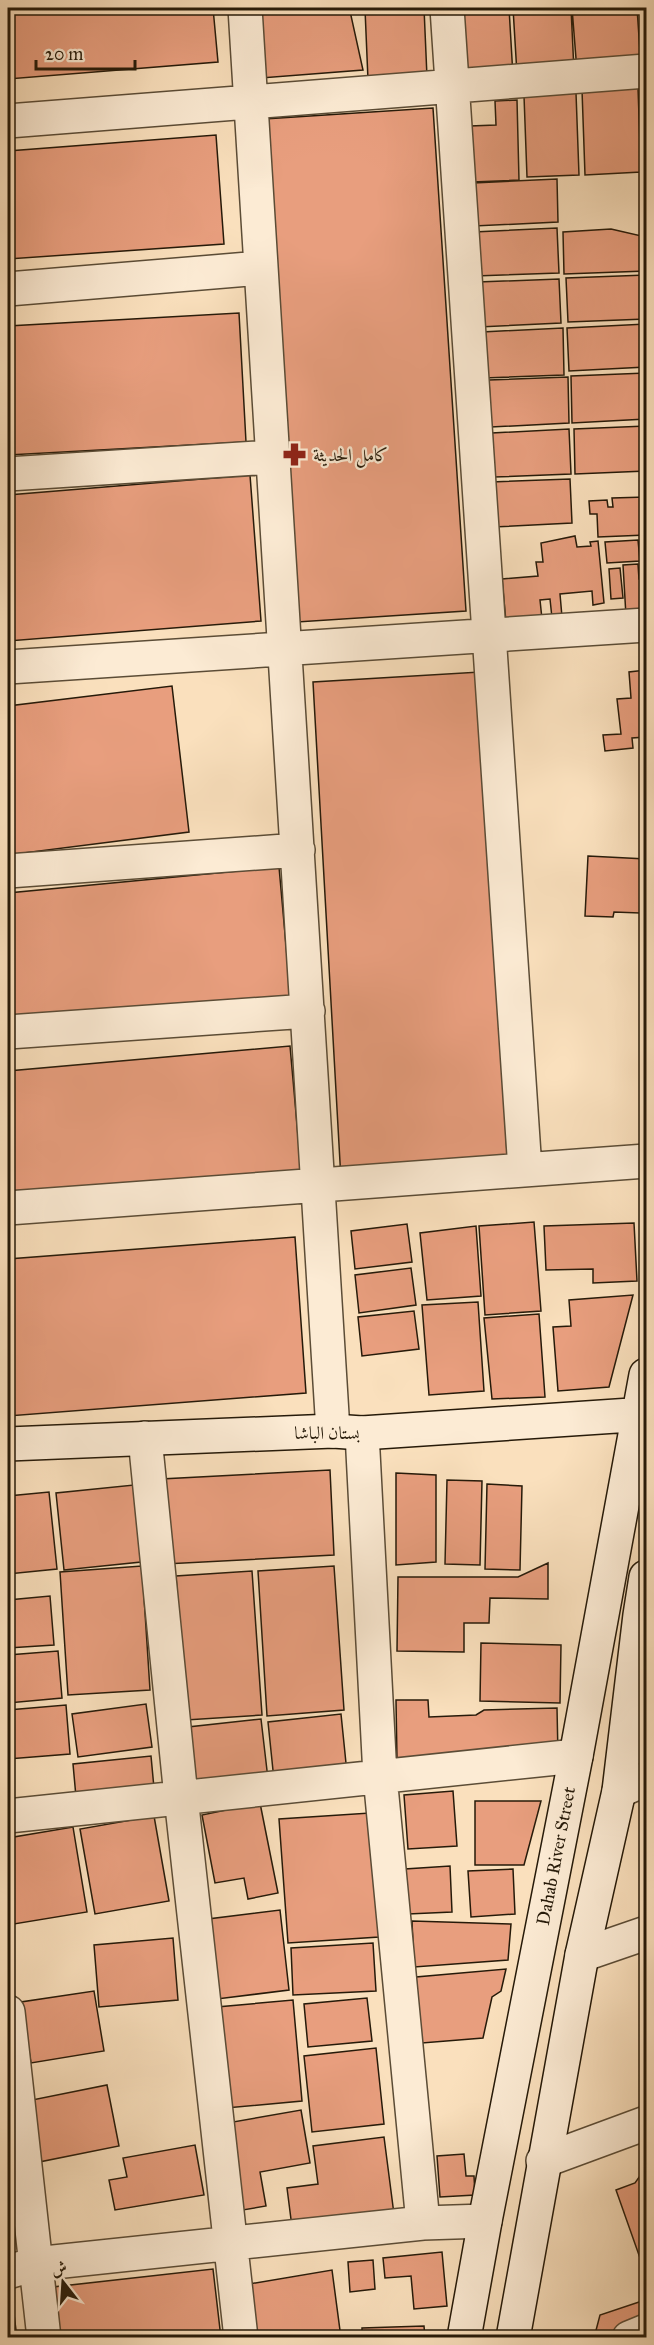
<svg xmlns="http://www.w3.org/2000/svg" width="654" height="2345" font-family="'IM FELL Great Primer',Amiri,serif">
<rect width="100%" height="100%" fill="#fae0bd"/>
<filter id="stains"><feTurbulence type="fractalNoise" baseFrequency=".00333" numOctaves="4"/><feColorMatrix values="0 0 0 0 .2 0 0 0 0 .09 0 0 0 0 .02 0 0 0 .5 -.17"/></filter>
<radialGradient id="worn" r=".72"><stop offset=".6" stop-color="#630" stop-opacity="0"/><stop offset="1" stop-color="#630" stop-opacity=".3"/></radialGradient>
<path fill="#e89e7e" stroke="#261a09" stroke-width="1.5" d="M8,8H213L218,62L8,79Z
M305,8H339L343,12L350,11L363,70L261,78V12Z
M424,8L427,77L368,80L365,9Z
M457,8H509L513,76L461,79Z
M513,8H571L574,71L517,74Z
M572,8H637L641,66L577,71Z
M638,88L641,172L585,175L582,90Z
M576,93L579,175L527,177L524,96Z
M517,100L519,180L472,182L470,126L496,125L495,101Z
M433,108L466,611L297,622L264,119Z
M216,135L224,244L8,259V151Z
M557,179L558,222L474,226L473,183Z
M557,228L559,273L475,276L474,232Z
M611,229L646,237V271L564,274L563,232Z
M646,275V319L568,322L566,278Z
M559,279L561,323L479,327L478,282Z
M239,313L246,442L8,455V326Z
M646,324V367L569,371L567,328Z
M563,328L564,375L484,378L482,332Z
M646,373V419L572,423L571,376Z
M568,377L569,423L491,427L489,380Z
M646,426V471L575,474L574,429Z
M569,429L571,474L494,477L492,433Z
M250,475L261,621L8,641V495Z
M570,479L572,523L493,527L491,482Z
M646,497V535L598,537L597,514H590L589,501L607,500L608,507H613L612,498Z
M575,536L577,547L591,546L590,542L598,541L604,603L593,605L592,591L560,594L562,617L552,618L550,599L540,600L542,619L506,622L502,579L538,576L536,562H543L541,543Z
M638,540L640,561L607,563L605,542Z
M638,564L639,579H646V614L626,616L623,565Z
M620,568L623,598L611,599L609,569Z
M646,670V737L632,738L633,748L605,751L603,735L621,734L617,699L631,698L629,672Z
M480,672L508,1171L341,1180L313,682Z
M172,686L189,832L8,855V706Z
M588,856L646,859V895H641L640,913L614,912L613,917L585,916Z
M279,867L291,1001L8,1028V893Z
M290,1046L302,1181L8,1207V1071Z
M534,1222L541,1311L485,1315L479,1226Z
M634,1223L637,1281L593,1283V1269L546,1270L544,1226Z
M407,1224L412,1262L355,1269L351,1231Z
M476,1226L481,1296L427,1300L420,1233Z
M295,1237L306,1393L8,1416V1259Z
M411,1268L416,1305L359,1313L355,1275Z
M633,1295L609,1387L558,1391L553,1327L571,1326L569,1300Z
M478,1302L484,1391L429,1395L422,1305Z
M414,1311L419,1349L362,1356L358,1317Z
M539,1314L545,1397L492,1399L484,1318Z
M330,1470L334,1555L165,1564L161,1479Z
M396,1473L436,1475V1562L396,1565Z
M447,1480L482,1481L480,1565L445,1564Z
M487,1484L522,1486L520,1570L485,1569Z
M134,1485L141,1562L64,1570L56,1493Z
M49,1492L57,1569L8,1574V1496Z
M548,1563V1599L490,1598L489,1623H464V1652L397,1651L398,1577H518Z
M142,1566L150,1690L68,1695L60,1572Z
M334,1566L344,1710L267,1716L258,1571Z
M252,1571L262,1715L186,1720L176,1576Z
M50,1596L54,1645L8,1648V1600Z
M481,1643L561,1645L560,1703L480,1701Z
M58,1651L62,1698L8,1703V1655Z
M396,1700H428L429,1717L476,1715L484,1710L557,1708L558,1755L397,1761Z
M146,1704L152,1747L78,1757L72,1714Z
M66,1705L70,1754L8,1759V1710Z
M341,1714L347,1773L274,1780L268,1722Z
M261,1719L268,1779L194,1786L188,1727Z
M151,1756L154,1788L76,1797L73,1764Z
M453,1791L457,1846L408,1849L404,1795Z
M475,1801H541L524,1865H475Z
M260,1803L278,1893L248,1899L244,1878L215,1883L202,1815Z
M370,1813L379,1937L288,1943L279,1819Z
M154,1816L169,1901L95,1914L80,1829Z
M73,1827L87,1912L14,1924L8,1888V1838Z
M450,1866L452,1912L408,1914L405,1869Z
M513,1869L515,1914L471,1917L468,1871Z
M280,1910L289,1990L217,1999L208,1919Z
M412,1921L511,1924L508,1960L414,1967Z
M173,1938L178,2000L99,2007L94,1945Z
M373,1943L376,1991L293,1995L291,1948Z
M506,1969L501,1991L492,1997L483,2038L422,2043L416,1977Z
M94,1991L104,2051L31,2063L21,2002Z
M367,1998L372,2041L308,2047L304,2004Z
M293,2000L302,2101L226,2108L217,2007Z
M376,2048L384,2124L312,2132L304,2056Z
M107,2085L119,2146L39,2162L27,2101Z
M301,2110L310,2163L260,2172L266,2206L243,2210L227,2123Z
M384,2137L395,2222L293,2235L287,2188L318,2184L313,2146Z
M195,2145L204,2195L115,2210L109,2180L127,2177L123,2158Z
M464,2154L466,2176H474L475,2195L440,2197L437,2156Z
M646,2171V2257L640,2258L616,2190L635,2183L642,2173Z
M442,2252L447,2306L414,2309L411,2276L385,2278L383,2258Z
M373,2260L375,2289L350,2292L348,2262Z
M213,2269L221,2338H58L53,2287Z
M332,2270L341,2338H255L249,2284Z
M642,2301L646,2322L594,2338L600,2315Z
M14,2314L17,2338H8V2315Z
M424,2326L425,2338H362V2328Z"/>
<g fill="none" stroke-linecap="round" stroke-linejoin="round">
<defs>
<path id="street" d="M245,8L333,1431
M447,8L525,1170
M8,121L646,71
M8,289L261,268
M8,474L273,457
M8,667L646,625
M8,871L298,850
M8,1032L308,1011
M8,1208L646,1161
M362,1433L380,1776L423,2223
M145,1438L181,1797L241,2338
M619,1791L646,1779
M8,1816L576,1756
M582,1955L646,1933
M8,2012L44,2338
M543,2161L646,2123
M8,2272L35,2264L423,2223L485,2221
M629,2338L646,2331"/>
<path id="secondary" d="M8,1444L333,1431L362,1433L646,1414
M464,2338L485,2221L576,1756L646,1375
M513,2338L582,1955L619,1791L640,1615L646,1577"/>
</defs>
<use href="#street" stroke="#5b4c36" stroke-width="36"/>
<use href="#secondary" stroke="#261a09" stroke-width="36"/>
<use href="#street" stroke="#fcebd4" stroke-width="33"/>
<use href="#secondary" stroke="#fcebd4" stroke-width="33"/>
</g>
<defs>
<symbol id="pharmacy-bare" viewBox="-9 -9 18 18"><path d="M-2-6h4v4h4v4h-4v4h-4v-4h-4v-4h4Z" fill="#8f2418" stroke="#fcebd4" stroke-width="2.5" paint-order="stroke"/></symbol>
</defs>
<g fill-rule="evenodd">
<use href="#pharmacy-bare" x="278" y="438" width="33" height="33"/>
</g>
<g text-anchor="middle" dominant-baseline="central" stroke-width="4.5" stroke-linejoin="round" paint-order="stroke">
<g font-size="18" fill="#261a09" stroke="#fcebd4" text-anchor="start">
<text x="313" y="455">كامل الحديثة</text>
</g>
<g font-size="18" fill="#261a09" stroke="#fcebd4">
<text x="327" y="1433">بستان الباشا</text>
<text transform="translate(556 1856) rotate(-79)">Dahab River Street</text>
</g>
</g>
<rect width="654" height="2345" fill="none" stroke="#fae0bd" stroke-width="30"/>
<rect x="9" y="9" width="636" height="2327" fill="none" stroke="#261a09" stroke-width="3"/>
<rect x="15" y="15" width="624" height="2315" fill="none" stroke="#261a09" stroke-width="1.5"/>
<g transform="translate(63 2282) rotate(343)" stroke="#fcebd4" stroke-width="4.5" paint-order="stroke">
<path d="M0-4.5L10 22L0 15L-10 22Z" fill="#261a09"/>
<text y="-9" font-size="16" font-weight="bold" text-anchor="middle" fill="#261a09">ش</text>
</g>
<path d="M36 60v9h99v-9" fill="none" stroke="#261a09" stroke-width="3"/>
<text x="45" y="60" font-size="18" fill="#261a09" stroke="#fcebd4" stroke-width="4.5" paint-order="stroke">20 m</text>
<rect width="100%" height="100%" filter="url(#stains)"/>
<rect width="100%" height="100%" fill="url(#worn)"/>
</svg>
